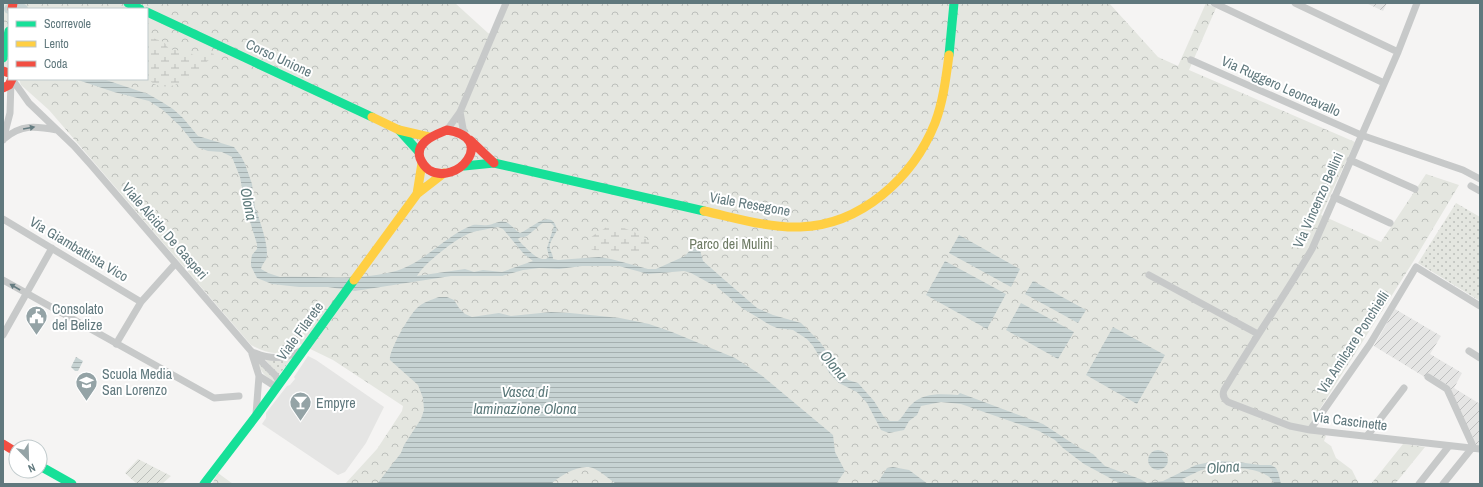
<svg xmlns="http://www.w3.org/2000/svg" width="1483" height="487" font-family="'Archivo Narrow',sans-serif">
<defs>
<pattern id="industrial-furrows" width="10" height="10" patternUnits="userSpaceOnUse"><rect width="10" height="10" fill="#e5e5e4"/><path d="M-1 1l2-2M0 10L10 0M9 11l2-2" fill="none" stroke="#bdbebe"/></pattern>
<pattern id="grass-dots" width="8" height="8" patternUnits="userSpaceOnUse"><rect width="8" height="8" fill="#e4e6e0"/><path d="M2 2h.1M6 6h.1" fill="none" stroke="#bcbfbb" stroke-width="1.8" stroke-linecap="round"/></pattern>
<pattern id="forest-crowns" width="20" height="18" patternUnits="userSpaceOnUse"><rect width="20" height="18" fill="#e4e6e0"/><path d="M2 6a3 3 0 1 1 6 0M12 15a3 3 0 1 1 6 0" fill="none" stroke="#bcbfbb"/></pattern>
<pattern id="wetland-marsh" width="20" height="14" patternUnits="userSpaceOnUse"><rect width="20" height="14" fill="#e4e6e0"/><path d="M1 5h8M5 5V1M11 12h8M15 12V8" fill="none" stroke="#bcbfbb"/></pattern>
<pattern id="garden-furrows" width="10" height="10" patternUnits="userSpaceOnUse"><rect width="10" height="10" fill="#e4e6e0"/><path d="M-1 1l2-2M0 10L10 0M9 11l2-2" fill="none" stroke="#bcbfbb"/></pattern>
<pattern id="water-rules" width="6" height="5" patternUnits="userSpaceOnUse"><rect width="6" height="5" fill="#c7d3d3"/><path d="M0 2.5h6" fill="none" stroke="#a5b0b0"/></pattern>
</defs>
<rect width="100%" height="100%" fill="#f5f4f3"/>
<path fill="#e5e5e4" d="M308,356L316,360L384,407L366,443L345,472L338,475L262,424L266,418V413L287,386L290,385L295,379L294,377Z"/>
<path fill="url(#industrial-furrows)" d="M1366,3H1387L1383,11Z
M1395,309L1441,336L1430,354L1462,373L1454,388L1480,404V446L1469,445L1446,390L1374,346Z"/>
<path fill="url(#grass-dots)" d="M1456,203L1480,217V301L1418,263Z
M263,357L292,358L279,375Z
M256,359L276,381L275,382C263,376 261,371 256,359Z"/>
<path fill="url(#forest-crowns)" d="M3,3H455L488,33L495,36L509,3H1109L1158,57L1178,66L1206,3L1216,8L1189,70L1355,142L1321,215L1381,242L1426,174L1459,185L1413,262L1311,423L1315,430L1326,436L1324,441L1331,446L1336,458L1352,470L1359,484H345L377,449L402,411L403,406L333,360L300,344C282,357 269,355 251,345L49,110L21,85L19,79H147V9H9V72L3,73Z
M1403,444L1425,447L1395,484H1371Z
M218,473L233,484H212Z"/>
<path fill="url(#wetland-marsh)" d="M147,36L164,42L169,49C179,51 190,50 197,58L211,53L214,54L213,56C199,69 181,90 160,86C154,85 151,81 146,79H147Z
M607,226C611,227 616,226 620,227C628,229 648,237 651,244L643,251L640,256L636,257L621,251L592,250C582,235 601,234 607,226Z"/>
<path fill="url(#garden-furrows)" d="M138,459L171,476L162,484H136V483L125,473Z"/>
<path fill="url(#water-rules)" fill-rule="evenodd" d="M75,79H103L148,94L162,102L173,109L183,118L198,136L234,147L241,156L245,164L252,184L255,208L257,212C261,226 267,240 267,255C267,261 262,263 261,269L268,273L280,277C317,276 355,281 392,272C423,265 444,236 473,225C478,224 483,226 488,225C495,224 499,220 506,222C512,225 515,230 520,233C531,229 552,206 557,230C555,235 548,244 550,249C551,253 553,254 553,259L558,260L599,257L611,259L648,269H656L685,256L698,241L701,242L700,250L703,261L720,276L757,308L773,315L801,323L820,342L843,374L848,380L858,383L874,401L884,417L890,421H898C904,416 906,409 912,404C924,392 942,394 958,395L960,393L1043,424L1078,447L1093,454L1105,466L1140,479L1147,483L1163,481L1196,465L1215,461L1238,462L1260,465H1271L1276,468L1278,472L1281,484H1274C1273,480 1270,477 1266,475C1256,467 1217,466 1205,469C1197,471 1190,476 1182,479L1186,484H1121L1084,464L1063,448L1055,440L1039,431L961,404L941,402L921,406L917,415L909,421L904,430L889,433L881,430L867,403L857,392L839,383L830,374L813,346L807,339L793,330L777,328L770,325L742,308L717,287L716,284H711L691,273L684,271L648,274L619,266H582L559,269L539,268L523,270L502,276H451L355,291L328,287H299L272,284L257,278L251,266V261L252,255L257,249V244L246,209L240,177L232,157L222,152L208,151L197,147L180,126L163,110L149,101L114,92ZM543,223H551L554,226L547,248L549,257L546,259C543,259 541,259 539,258C535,257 520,243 518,239C521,236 523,238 527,236C530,234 538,226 543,223ZM498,227L503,229L523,253L533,261L502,272L483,270L474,272L465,269L417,276C424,263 457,238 470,233C479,230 489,229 498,227Z
M959,235L1020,269L1011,287L949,253Z
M945,261L1006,294L987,329L926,295Z
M1033,281L1086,310L1078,323L1025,294Z
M439,297H447L454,300L459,308L465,314L472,317L499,313L511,316L551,312L570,313L620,318L649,324L672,332L735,358L761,375L833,435L835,452L845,471L836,484H616C609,479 603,473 595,469C582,462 561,475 551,484H377L401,453L404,445L421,419L424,410L423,398L418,385L390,360C388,352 410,314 417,308C423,302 431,300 439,297Z
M1021,303L1074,332L1058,359L1006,330Z
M1113,327L1165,355L1137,404L1086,375Z
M76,357L83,361L78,371H75L71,367Z
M1148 460a10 10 0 1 1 20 0a10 10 0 1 1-20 0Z
M893,467L909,470L928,484H877L887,468Z"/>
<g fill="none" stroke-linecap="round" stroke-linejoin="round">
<path stroke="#c7d3d3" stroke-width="10" d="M9,9H23"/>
<path stroke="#c7c9c9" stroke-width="7" d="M1214,3L1384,83
M1295,3L1398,52
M1417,3L1398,52L1312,249C1284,297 1252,342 1224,390C1222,395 1224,399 1228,402L1290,426L1310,430L1480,449
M1191,60L1361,135L1463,170L1480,179
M12,79L29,103L74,146L91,165L251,351L276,376L278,380L279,385H273L259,376
M460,112L464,134
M447,130L460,112L506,3
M4,139C21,124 36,126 57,130
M3,140L10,113L11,81
M1350,160L1415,189
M1471,186L1480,191
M1334,197L1390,223
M3,219L141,302
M1149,275L1258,334
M3,280L214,398L239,396
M3,335L52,248
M116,344L141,302L175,264
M1469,351L1480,358
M255,353C272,360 286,359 302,350
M252,354L259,376L256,414
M1428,377L1447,389L1472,444V448L1443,484
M1310,430L1370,344L1416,267L1480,306
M1367,436L1404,388
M1419,484L1449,446"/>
<path stroke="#16e098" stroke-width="9" d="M128,3L140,9
M147,12L372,117
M949,55L954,3
M3,58L9,31
M399,130L419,152
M464,166L494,163L704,211
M40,466L72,484
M204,484L256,416L354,280"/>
<path stroke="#ffcf43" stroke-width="9" d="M372,117L399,130L429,137
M417,194L422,163
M704,211C736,218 768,228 800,227C861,225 913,178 935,123C943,102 946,78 949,55
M354,280L417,194L444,173"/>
<path stroke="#f24e42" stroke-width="9" d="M12,9L13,3
M3,71L9,73
M3,88L9,85L12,79
M447,130C498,138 457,187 429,170C425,167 422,163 420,158C415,142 435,135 447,130Z
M470,140L494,163
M3,444L16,452"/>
</g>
<defs><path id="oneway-solid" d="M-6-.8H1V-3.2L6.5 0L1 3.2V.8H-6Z"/></defs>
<g fill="#657c81">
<use href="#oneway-solid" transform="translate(29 128) rotate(-10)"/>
<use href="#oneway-solid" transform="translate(15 287) rotate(-150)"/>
</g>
<defs>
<symbol id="civic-pin" viewBox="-11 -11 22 30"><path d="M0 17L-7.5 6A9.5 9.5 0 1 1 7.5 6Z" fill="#94a3a6" stroke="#fff"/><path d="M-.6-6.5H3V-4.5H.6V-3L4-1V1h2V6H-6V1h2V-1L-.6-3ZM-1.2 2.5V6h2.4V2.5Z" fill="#fff"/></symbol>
<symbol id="school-pin" viewBox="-11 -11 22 30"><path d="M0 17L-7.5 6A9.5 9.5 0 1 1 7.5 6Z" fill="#94a3a6" stroke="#fff"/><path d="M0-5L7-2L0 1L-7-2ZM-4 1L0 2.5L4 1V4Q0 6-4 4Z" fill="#fff"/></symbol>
<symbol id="bar-pin" viewBox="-11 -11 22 30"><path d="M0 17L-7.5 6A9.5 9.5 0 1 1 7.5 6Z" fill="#94a3a6" stroke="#fff"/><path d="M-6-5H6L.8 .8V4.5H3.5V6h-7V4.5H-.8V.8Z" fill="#fff"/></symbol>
</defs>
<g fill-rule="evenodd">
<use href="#civic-pin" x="24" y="304" width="25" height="34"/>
<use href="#school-pin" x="74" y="370" width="25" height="34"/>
<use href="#bar-pin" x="288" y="390" width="25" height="34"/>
</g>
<g text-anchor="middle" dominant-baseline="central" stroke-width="4" stroke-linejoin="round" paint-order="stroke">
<g font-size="14" fill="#60787d" stroke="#fff">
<text transform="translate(279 58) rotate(25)">Corso Unione</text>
<text transform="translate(1281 86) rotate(24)">Via Ruggero Leoncavallo</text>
<text transform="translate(1318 200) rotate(-66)">Via Vincenzo Bellini</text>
<text transform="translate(750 204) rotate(10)">Viale Resegone</text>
<text transform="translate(165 231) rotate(49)">Viale Alcide De Gasperi</text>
<text transform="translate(79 249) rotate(31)">Via Giambattista Vico</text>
<text transform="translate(300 331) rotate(-54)">Viale Filarete</text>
<text transform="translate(1353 342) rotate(-57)">Via Amilcare Ponchielli</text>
<text transform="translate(1350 421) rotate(7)">Via Cascinette</text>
</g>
<g font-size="14" fill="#6d7a63" stroke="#fff">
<text x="731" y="244">Parco dei Mulini</text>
</g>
<g font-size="14" fill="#60787d" stroke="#fff" text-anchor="start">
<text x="52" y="309">Consolato<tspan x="52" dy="16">del Belize</tspan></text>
<text x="102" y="374">Scuola Media<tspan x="102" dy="16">San Lorenzo</tspan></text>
<text x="316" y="403">Empyre</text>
</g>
<g font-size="15" font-style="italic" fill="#5a7879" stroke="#fff">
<text transform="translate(249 204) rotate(78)">Olona</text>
<text transform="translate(834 365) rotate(50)">Olona</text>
<text x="525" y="391">Vasca di<tspan x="525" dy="17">laminazione Olona</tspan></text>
<text transform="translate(1223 467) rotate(-4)">Olona</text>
</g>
</g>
<rect width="1483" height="487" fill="none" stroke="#60787d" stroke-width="8"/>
<rect x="8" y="8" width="140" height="72" fill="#ffffff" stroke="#bfc9cb"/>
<rect x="16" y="21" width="20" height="6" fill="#16e098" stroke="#bfc9cb"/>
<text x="44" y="28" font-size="12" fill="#60787d">Scorrevole</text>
<rect x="16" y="41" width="20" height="6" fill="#ffcf43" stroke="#bfc9cb"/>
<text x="44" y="48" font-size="12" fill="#60787d">Lento</text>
<rect x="16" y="61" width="20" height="6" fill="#f24e42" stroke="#bfc9cb"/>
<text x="44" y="68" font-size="12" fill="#60787d">Coda</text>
<g transform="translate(28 459) rotate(157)"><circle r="19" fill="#ffffff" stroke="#bfc9cb"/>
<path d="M0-3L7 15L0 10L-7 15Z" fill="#94a3a6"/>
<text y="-6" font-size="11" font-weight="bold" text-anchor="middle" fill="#60787d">N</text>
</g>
</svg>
